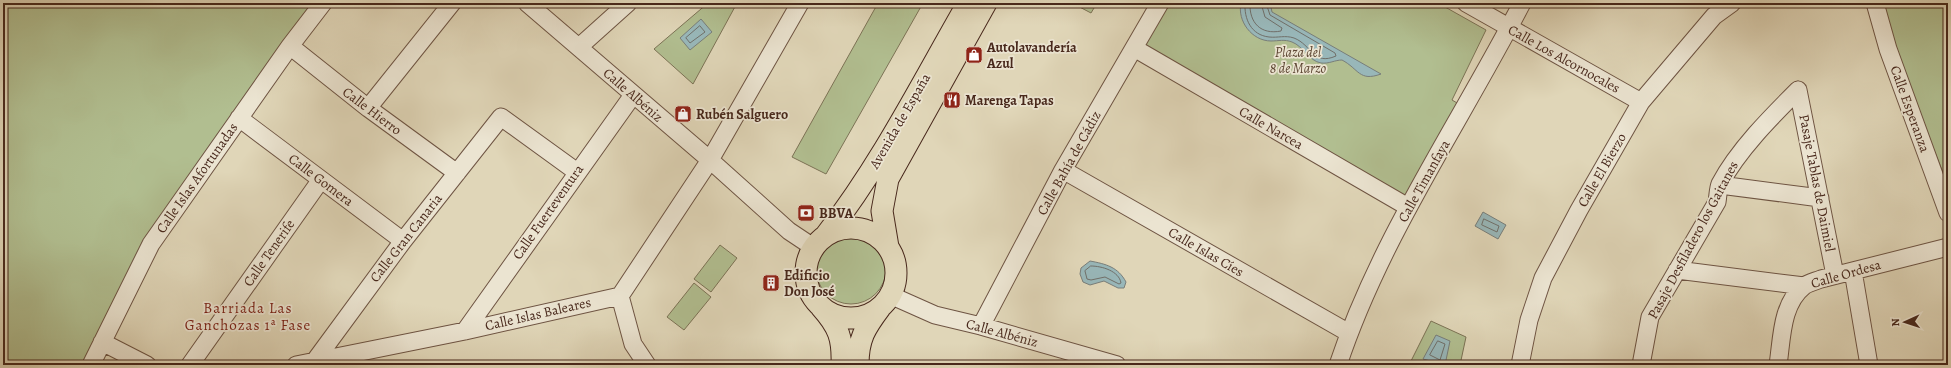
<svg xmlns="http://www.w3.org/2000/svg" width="1951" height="368" font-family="Alegreya,serif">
<rect width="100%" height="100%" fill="#e0d6b8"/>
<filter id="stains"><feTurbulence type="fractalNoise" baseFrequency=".005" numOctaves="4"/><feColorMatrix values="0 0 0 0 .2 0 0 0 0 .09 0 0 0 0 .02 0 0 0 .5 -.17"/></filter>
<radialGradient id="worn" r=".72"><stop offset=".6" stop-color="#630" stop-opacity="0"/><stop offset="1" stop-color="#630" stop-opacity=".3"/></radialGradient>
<path fill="#b1be90" stroke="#7c7356" d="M3,3H323L151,244L91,365H3Z
M708,3H737L693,84L654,49Z
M878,3H923L826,174L792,157Z
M1072,3H1097L1091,13Z
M1162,3H1438L1486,30L1452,100L1464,107L1408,207L1134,48Z
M1883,3H1948V185L1907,83Z
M816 269a35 35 0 1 1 70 0a35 35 0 1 1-70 0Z
M720,245L737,258L711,292L694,279Z
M694,283L711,297L684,330L667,317Z
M1431,321L1466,337L1460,365H1409Z"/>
<path fill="#98b7b9" stroke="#787e7a" d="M1241,3H1270L1272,12L1381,74C1359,82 1359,69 1342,60C1335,60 1329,64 1321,63C1309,61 1303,46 1292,42C1284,39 1279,41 1271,41C1252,41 1237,21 1241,3Z
M701,19L712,32L690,50L680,38Z
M1483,212L1506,225L1498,239L1475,226Z
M1090,261C1106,264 1118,267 1126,282L1124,288H1118L1104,281L1090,285L1083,282L1080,274L1081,268Z
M1436,335L1450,341L1445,365L1423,359Z"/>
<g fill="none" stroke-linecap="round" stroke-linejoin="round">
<path stroke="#70706a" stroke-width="1" d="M1245,3C1244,19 1251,35 1269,37C1278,38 1285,35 1294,38C1312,45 1313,66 1336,56L1335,53L1270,15L1266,3
M1250,3C1249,23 1261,35 1281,31L1282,28L1265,17L1261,3
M700,26L705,32L690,43L686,38Z
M1484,219L1499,226L1497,232L1482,225Z
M1091,266C1102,266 1119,271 1121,283L1119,284L1105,277L1091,280L1087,279L1085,271Z
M1438,341L1445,344L1440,360L1430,355Z"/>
<defs>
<path id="minor" d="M527,3L710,160L789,231L813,247
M1466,3L1641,102
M1875,3L1888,49L1948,213
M290,46L368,108L457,173
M579,47L628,3
M1134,48L1408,207
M1798,90L1835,275
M368,108L452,3
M239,118L403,241
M1063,170L1349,333
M1720,185L1820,198
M1677,270L1804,286
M1853,271L1869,365
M890,295L935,315L981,326L1117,365
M620,296L633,344L647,365
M981,326L1063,170L1160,3
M465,331L633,95
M102,342L147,365
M91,365L151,244L290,46L323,3
M190,365L320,181
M296,365L465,331L620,296L710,160L800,3
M314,365V362L403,241L501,117L577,172
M1338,365C1381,236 1460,123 1522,3
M1520,365L1529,320L1543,278L1579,210L1641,102L1714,16L1732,3
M1641,365L1650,317L1717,202C1718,196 1718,189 1720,184C1738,150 1771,117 1798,90
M1778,365C1782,339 1781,304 1804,286C1808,283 1816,281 1821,279L1948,247"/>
<path id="major" d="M806 273a45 45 0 1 1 90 0a45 45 0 1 1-90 0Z
M826,235C882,163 923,81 968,3
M888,247L882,211L888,179L986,3
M821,307C839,327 843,339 842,365
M858,365C858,339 865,328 880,308"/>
</defs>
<use href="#minor" stroke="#6e5443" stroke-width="19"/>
<use href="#major" stroke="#48281c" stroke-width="23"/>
<use href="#minor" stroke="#ebe4d1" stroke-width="17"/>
<use href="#major" stroke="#e0d6b8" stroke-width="21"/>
</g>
<defs>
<symbol id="shop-square" viewBox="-11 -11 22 22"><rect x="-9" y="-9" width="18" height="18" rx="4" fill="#8f2418" stroke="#ebe4d1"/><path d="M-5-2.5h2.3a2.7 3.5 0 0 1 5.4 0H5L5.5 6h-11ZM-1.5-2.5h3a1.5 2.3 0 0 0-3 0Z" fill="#fff"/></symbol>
<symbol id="restaurant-square" viewBox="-11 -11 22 22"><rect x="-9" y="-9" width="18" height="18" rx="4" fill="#8f2418" stroke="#ebe4d1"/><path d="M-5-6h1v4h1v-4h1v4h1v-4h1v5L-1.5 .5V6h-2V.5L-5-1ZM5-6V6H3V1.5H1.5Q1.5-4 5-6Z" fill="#fff"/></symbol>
<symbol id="bank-square" viewBox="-11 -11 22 22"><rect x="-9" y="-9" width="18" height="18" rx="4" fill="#8f2418" stroke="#ebe4d1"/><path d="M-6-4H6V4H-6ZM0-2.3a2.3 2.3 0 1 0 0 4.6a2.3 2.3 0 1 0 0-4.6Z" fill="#fff"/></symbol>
<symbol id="building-square" viewBox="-11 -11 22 22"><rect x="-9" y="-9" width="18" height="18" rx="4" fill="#8f2418" stroke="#ebe4d1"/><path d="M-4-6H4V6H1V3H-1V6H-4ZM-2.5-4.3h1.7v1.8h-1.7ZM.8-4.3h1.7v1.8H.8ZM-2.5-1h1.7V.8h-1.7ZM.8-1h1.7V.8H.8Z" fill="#fff"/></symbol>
</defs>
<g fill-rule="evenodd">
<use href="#shop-square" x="964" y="45" width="20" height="20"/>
<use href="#restaurant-square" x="942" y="90" width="20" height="20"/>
<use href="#shop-square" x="673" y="104" width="20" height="20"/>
<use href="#bank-square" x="796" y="203" width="20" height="20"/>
<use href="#building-square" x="761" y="273" width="20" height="20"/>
</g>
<g text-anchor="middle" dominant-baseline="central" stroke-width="3.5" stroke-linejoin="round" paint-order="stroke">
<g font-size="14" font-weight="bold" fill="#48281c" stroke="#ebe4d1" text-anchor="start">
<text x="987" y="47">Autolavandería<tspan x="987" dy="16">Azul</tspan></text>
<text x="965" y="100">Marenga Tapas</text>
<text x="696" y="114">Rubén Salguero</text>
<text x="819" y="213">BBVA</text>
<text x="784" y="275">Edificio<tspan x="784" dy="16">Don José</tspan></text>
</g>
<g font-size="14" font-style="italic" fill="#5d4633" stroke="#ebe4d1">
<text x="1298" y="52">Plaza del<tspan x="1298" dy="16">8 de Marzo</tspan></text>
</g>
<g font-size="14" fill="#48281c" stroke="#ebe4d1">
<text transform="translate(1564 59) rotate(29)">Calle Los Alcornocales</text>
<text transform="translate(633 95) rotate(41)">Calle Albéniz</text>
<text transform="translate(1910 109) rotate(70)">Calle Esperanza</text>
<text transform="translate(372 111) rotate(37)">Calle Hierro</text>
<text transform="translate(900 121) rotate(-60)">Avenida de España</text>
<text transform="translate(1271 128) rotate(30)">Calle Narcea</text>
<text transform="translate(1069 163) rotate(-61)">Calle Bahía de Cádiz</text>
<text transform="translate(1602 170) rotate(-60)">Calle El Bierzo</text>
<text transform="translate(197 178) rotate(-55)">Calle Islas Afortunadas</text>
<text transform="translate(321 180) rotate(37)">Calle Gomera</text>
<text transform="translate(1424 181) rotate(-61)">Calle Timanfaya</text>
<text transform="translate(1817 183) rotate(79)">Pasaje Tablas de Daimiel</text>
<text transform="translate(548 212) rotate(-55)">Calle Fuerteventura</text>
<text transform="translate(406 238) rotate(-52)">Calle Gran Canaria</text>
<text transform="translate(1693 240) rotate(-62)">Pasaje Desfiladero los Gaitanes</text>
<text transform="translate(1206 252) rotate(30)">Calle Islas Cíes</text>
<text transform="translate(269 253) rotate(-55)">Calle Tenerife</text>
<text transform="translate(1846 274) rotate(-16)">Calle Ordesa</text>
<text transform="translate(538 314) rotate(-13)">Calle Islas Baleares</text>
<text transform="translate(1002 333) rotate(15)">Calle Albéniz</text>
</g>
<g font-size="15" letter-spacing="1" fill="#7a1f14" stroke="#ebe4d1">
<text x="248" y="308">Barriada Las<tspan x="248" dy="17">Ganchozas 1ª Fase</tspan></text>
</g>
</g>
<rect width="1951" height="368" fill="none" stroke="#e0d6b8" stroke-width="16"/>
<rect x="4" y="4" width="1943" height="360" fill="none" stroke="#48281c" stroke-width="2"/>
<rect x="8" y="8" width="1935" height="352" fill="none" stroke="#48281c"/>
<g transform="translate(1905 322) rotate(267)" stroke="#ebe4d1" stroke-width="3" paint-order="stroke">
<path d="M0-3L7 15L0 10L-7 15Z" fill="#48281c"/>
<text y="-6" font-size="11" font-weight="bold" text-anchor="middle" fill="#48281c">N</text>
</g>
<rect width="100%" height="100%" filter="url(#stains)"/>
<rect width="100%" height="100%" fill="url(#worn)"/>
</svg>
